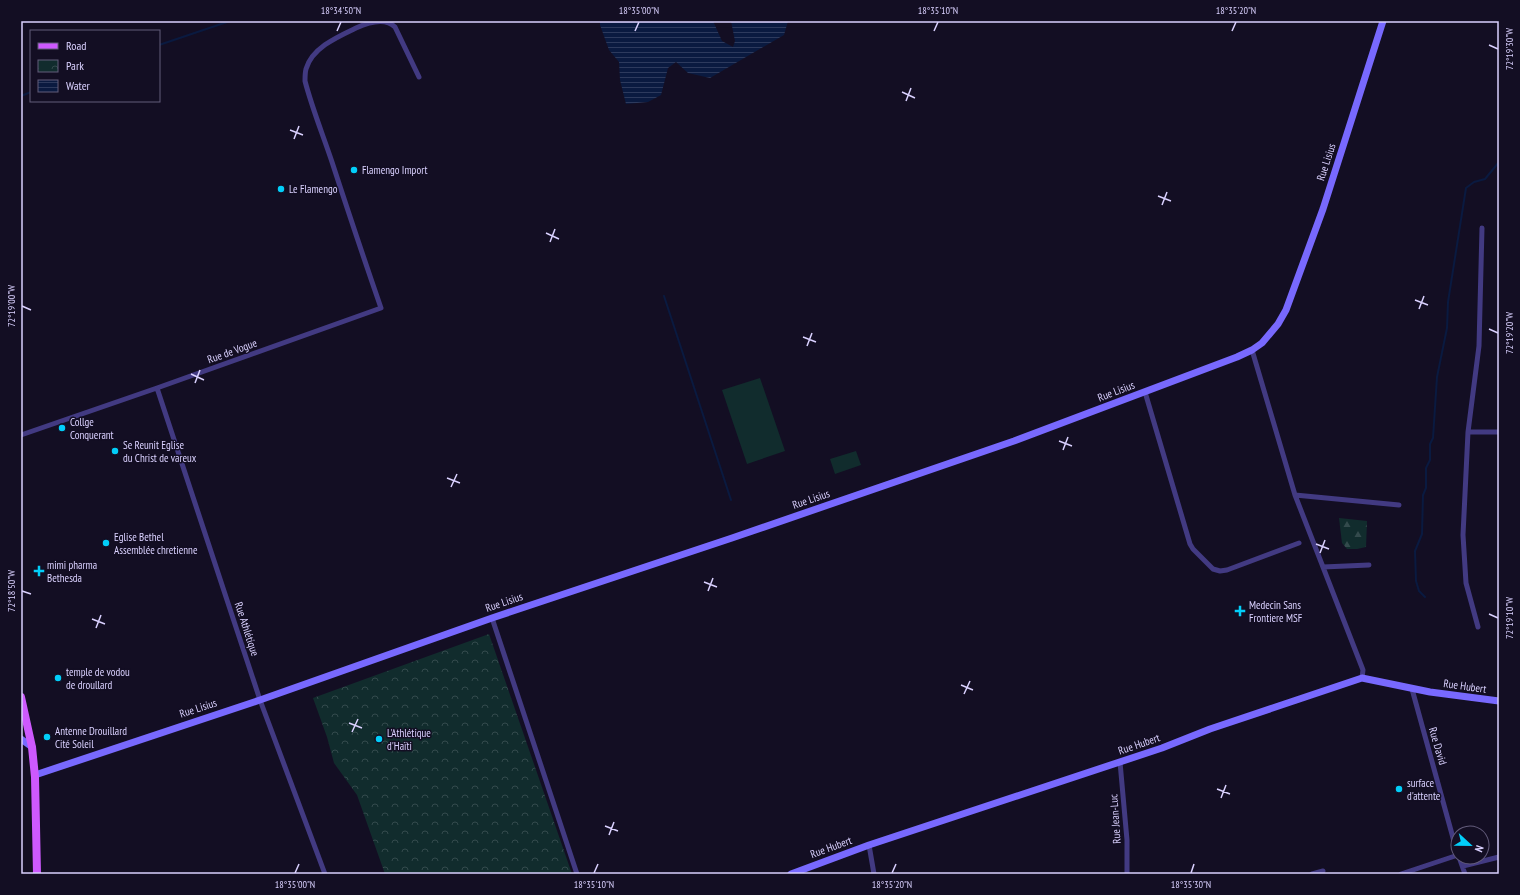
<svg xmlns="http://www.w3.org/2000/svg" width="1520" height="895" font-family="'PT Sans Narrow',sans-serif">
<defs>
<pattern id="forest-firs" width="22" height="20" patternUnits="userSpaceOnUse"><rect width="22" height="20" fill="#112c2d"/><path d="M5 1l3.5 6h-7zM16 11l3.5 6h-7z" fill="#334a4c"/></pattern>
<pattern id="park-crowns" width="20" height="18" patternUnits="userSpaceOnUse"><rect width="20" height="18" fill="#112c2d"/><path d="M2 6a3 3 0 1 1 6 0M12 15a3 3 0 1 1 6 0" fill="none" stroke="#334a4c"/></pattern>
<pattern id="water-rules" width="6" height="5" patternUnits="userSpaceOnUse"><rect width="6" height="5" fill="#0a1a40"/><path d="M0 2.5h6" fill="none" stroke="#2d3a5d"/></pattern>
</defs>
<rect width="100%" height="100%" fill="#130e23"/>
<path fill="#112c2d" d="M760,378L785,451L747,464L722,390Z
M856,451L861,465L835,474L830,459Z"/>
<path fill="url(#forest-firs)" d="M1339,518L1367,521L1366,547L1357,549H1347L1342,543Z"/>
<path fill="url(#park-crowns)" d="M489,634L572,874H385L357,795L334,763L327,737L313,698Z"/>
<path fill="url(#water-rules)" d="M600,21H713L722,41L733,47L735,41L731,21H788L784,35L710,78L688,73L676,62L668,68L661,95L648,102L626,104L620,80L619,62L609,50L600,25Z"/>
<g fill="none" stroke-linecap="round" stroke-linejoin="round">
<path stroke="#0a1a40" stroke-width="2" d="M159,45L230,21
M21,96L31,92
M664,296L731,500
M1425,597L1419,591L1416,581L1415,551L1422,534L1423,495L1426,488V468L1430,460V444L1433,438L1437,377L1447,328L1448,302L1466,188L1474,182L1485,179L1499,162"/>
<path stroke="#423a82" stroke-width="5" d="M1252,350L1295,495L1363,670L1362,678
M157,388L260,700L325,874
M1145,392L1190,544L1193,549L1213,569L1220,571L1227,570L1299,543
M1468,432H1499
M21,435L157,388L381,308C364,259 348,211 332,162C323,135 312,108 305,81C305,78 305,73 306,69C312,48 337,37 356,28C367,23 385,17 395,27L419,77
M1295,495L1399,505
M1323,567L1369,565
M492,618L577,874
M1478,627L1466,583L1463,535L1468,432L1479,346L1482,228
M1412,689L1458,856
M1120,762L1127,840V874
M869,845L874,874
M1459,857L1465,874
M1463,866L1499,857
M1312,874L1323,871
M1401,874L1458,855"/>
<path stroke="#7869fe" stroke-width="7" d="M21,739L32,747
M35,775L260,700L492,618L732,538L1014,441L1237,357L1252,350L1262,343L1278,324L1286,310L1323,209L1383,21
M791,874L869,845L1162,748L1210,729L1362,678L1430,692L1499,701"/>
<path stroke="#cd59fe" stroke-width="8" d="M21,697L32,747L35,777L37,874"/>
</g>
<path fill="none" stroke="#dad1ff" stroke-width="1.5" d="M337,31L341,22M635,31L639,22M934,31L938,22M1232,31L1236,22M1489,45L1498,49M902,92L915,98M906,101L911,88M290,130L303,135M294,139L299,126M1158,196L1171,201M1162,205L1167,192M546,233L559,239M550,242L555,229M1415,300L1428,305M22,306L31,310M1419,309L1424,296M1489,329L1498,333M803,337L816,342M807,346L812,333M191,374L204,380M195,383L200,370M1059,441L1072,446M1063,450L1068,437M447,478L460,483M451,487L457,474M1316,544L1329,549M1320,553L1325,540M704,582L717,587M22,591L31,594M708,591L713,578M1489,614L1498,618M92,619L105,624M96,628L101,615M961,685L973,690M964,694L970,681M349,723L362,728M352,732L358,719M1217,789L1230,794M1221,798L1226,785M605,826L618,831M609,835L614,822M295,873L299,864M594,873L598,864M892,873L896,864M1191,873L1194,864"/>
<g fill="#02cef9" stroke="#130e23" stroke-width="1.5">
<circle cx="354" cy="170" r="4"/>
<circle cx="281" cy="189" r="4"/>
<circle cx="62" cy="428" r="4"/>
<circle cx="115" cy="451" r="4"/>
<circle cx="106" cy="543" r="4"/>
<path d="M37 565h4v4h4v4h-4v4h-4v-4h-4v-4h4z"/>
<path d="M1238 605h4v4h4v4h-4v4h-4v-4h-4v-4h4z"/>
<circle cx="58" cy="678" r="4"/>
<circle cx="47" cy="737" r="4"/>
<circle cx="379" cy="739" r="4"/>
<circle cx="1399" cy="789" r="4"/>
</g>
<g text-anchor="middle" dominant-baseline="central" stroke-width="3" stroke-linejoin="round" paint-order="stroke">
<g font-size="11" fill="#dad1ff" stroke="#130e23">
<text transform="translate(1326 162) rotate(-72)">Rue Lisius</text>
<text transform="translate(232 351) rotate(-20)">Rue de Vogue</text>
<text transform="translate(1116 391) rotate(-21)">Rue Lisius</text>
<text transform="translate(811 499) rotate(-19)">Rue Lisius</text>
<text transform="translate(504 602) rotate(-19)">Rue Lisius</text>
<text transform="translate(247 629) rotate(72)">Rue Athlétique</text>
<text transform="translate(1465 686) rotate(8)">Rue Hubert</text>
<text transform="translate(198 708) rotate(-18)">Rue Lisius</text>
<text transform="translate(1139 744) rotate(-19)">Rue Hubert</text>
<text transform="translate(1438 746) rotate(74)">Rue David</text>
<text transform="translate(1115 819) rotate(-94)">Rue Jean-Luc</text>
<text transform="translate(831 847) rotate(-20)">Rue Hubert</text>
</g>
<g font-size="11" fill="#dad1ff" stroke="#130e23" text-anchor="start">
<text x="362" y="170">Flamengo Import</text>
<text x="289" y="189">Le Flamengo</text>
<text x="70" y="422">Collge<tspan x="70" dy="13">Conquerant</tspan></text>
<text x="123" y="445">Se Reunit Eglise<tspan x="123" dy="13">du Christ de vareux</tspan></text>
<text x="114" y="537">Eglise Bethel<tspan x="114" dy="13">Assemblée chretienne</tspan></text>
<text x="47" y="565">mimi pharma<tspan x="47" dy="13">Bethesda</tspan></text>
<text x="1249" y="605">Medecin Sans<tspan x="1249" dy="13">Frontiere MSF</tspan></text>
<text x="66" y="672">temple de vodou<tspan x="66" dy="13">de droullard</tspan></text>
<text x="55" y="731">Antenne Drouillard<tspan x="55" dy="13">Cité Soleil</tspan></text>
<text x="387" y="733">L'Athlétique<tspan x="387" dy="13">d'Haïti</tspan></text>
<text x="1407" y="783">surface<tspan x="1407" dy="13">d'attente</tspan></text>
</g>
</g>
<rect width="1520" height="895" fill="none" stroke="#130e23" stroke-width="44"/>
<rect x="30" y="30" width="130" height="72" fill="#130e23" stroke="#635c7b"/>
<rect x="38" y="43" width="20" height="6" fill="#cd59fe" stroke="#635c7b"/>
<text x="66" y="50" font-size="12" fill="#dad1ff">Road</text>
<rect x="38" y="60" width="20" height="12" fill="url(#park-crowns)" stroke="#635c7b"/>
<text x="66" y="70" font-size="12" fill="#dad1ff">Park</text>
<rect x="38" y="80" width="20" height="12" fill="url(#water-rules)" stroke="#635c7b"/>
<text x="66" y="90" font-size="12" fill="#dad1ff">Water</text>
<g transform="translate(1470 845) rotate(112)"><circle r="19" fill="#130e23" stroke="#635c7b"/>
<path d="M0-3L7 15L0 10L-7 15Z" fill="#02cef9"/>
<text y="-6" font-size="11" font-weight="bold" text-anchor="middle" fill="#dad1ff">N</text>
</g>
<rect x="22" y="22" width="1476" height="851" fill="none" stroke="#dad1ff" stroke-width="1.5"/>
<g font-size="10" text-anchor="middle" fill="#dad1ff">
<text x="341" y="14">18°34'50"N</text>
<text x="639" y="14">18°35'00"N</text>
<text x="938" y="14">18°35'10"N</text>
<text x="1236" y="14">18°35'20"N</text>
<text transform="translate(1509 49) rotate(-90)" y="4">72°19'30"W</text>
<text transform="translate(11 306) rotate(-90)" y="4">72°19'00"W</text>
<text transform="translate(1509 333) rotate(-90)" y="4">72°19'20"W</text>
<text transform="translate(11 591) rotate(-90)" y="4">72°18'50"W</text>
<text transform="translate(1509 618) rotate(-90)" y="4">72°19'10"W</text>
<text x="295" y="888">18°35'00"N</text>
<text x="594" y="888">18°35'10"N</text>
<text x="892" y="888">18°35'20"N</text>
<text x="1191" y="888">18°35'30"N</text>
</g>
</svg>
